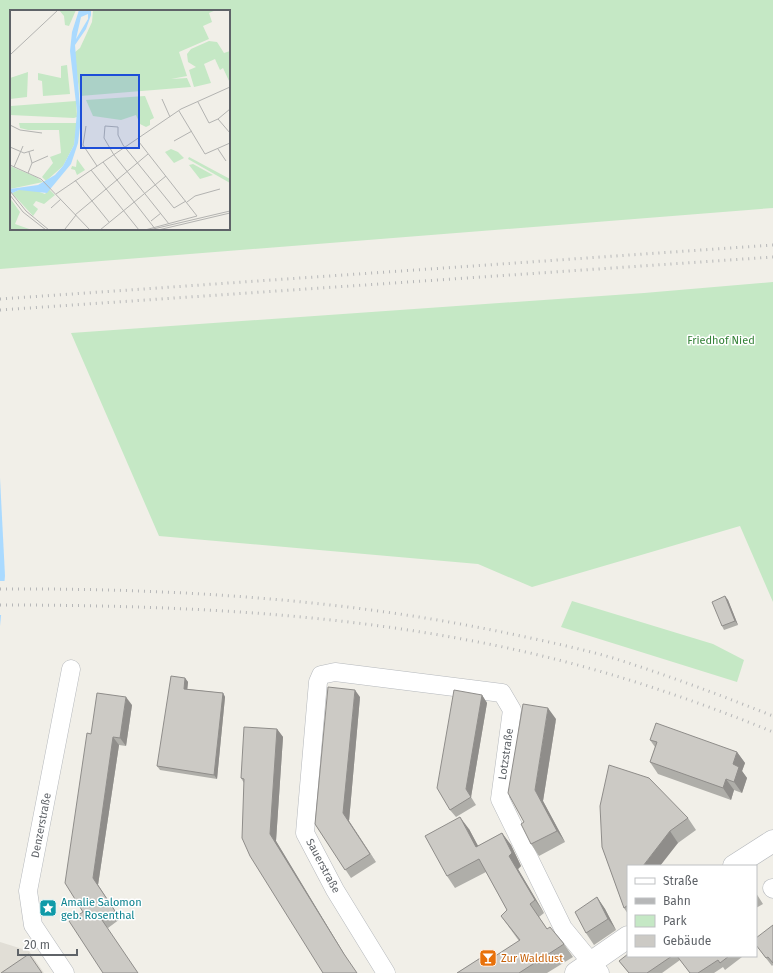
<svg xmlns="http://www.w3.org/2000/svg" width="773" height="973" font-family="'Fira Sans',sans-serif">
<rect width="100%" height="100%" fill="#f1efe8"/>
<path fill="#e1ded6" d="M0,942L29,951L44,973H0Z"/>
<path fill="#c5e8c5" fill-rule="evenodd" d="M0,0H773V208L0,269ZM11,11H229V229H11Z
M773,282V602L740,526L532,587L478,564L159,536L71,333L644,293Z
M572,601L713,644L744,660L737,682L561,627Z"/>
<path fill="#aadaff" d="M0,478L5,576L0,626Z"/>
<path fill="#f1efe8" d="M0,581H7L3,615H0Z"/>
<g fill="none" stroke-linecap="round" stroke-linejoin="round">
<defs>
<g id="minor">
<path d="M772,888L773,889"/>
<path id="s1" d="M65,973L33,925L28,891L71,669"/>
<path d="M386,973L335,890L305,833L318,682L321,675L335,672L502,693L512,710L500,799L563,928L600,973"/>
</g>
<path id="tertiary" d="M734,866L773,841
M576,973L628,937"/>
</defs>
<use href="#minor" stroke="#b5b8bc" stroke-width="19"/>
<use href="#tertiary" stroke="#b5b8bc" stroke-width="23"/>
<use href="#minor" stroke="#fff" stroke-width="18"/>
<use href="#tertiary" stroke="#fff" stroke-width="22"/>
<path stroke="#b6b7b8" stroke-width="3" stroke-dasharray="1 5" stroke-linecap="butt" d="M0,299L773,245
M0,310L773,257
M0,589C167,588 333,598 497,631C535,639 575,647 613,658C667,675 720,695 773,716
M0,605C155,605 310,611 462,639C569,658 673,691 773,732"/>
</g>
<path fill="#afaea9" d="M725,596L728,600L738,625L724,630L722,626Z
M185,678L188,682L187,689L223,693L225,697L217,779L160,770L157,766Z
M482,695L487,703L471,797L476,805L456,817L450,810Z
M360,697L349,821L376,862L351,878L315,824Z
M132,705L126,746L119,745L98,885L120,919L108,928L83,912L91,734Z
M556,719L543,801L565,842L539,856L531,844L524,822Z
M277,729L283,737L276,841L349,962L323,973L244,783L241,778Z
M650,740L737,752L745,763L742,771L747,778L742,793L734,790L731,800L658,774L650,762L655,747Z
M688,818L696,830L678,843L628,866V914L624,908L602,847Z
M469,829L478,846L502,833L511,845L521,866L518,869L544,913L539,917L547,929L564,944L573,957L547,973H457L482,957L486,962L519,941L501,916L507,910L486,872L455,888L447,876Z
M756,893L763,904L756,908Z
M597,897L605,909L616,930L594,945L586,933Z
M773,925V965L772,966L756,945Z
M628,956H741L742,957L725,970L723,967L714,973H690L680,960L662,973H629L619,961Z"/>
<path fill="#8f8d8a" d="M725,596L728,600L738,625L735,621Z
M185,678L188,682L187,693L184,689Z
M355,690L360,697L349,821L376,862L343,813Z
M223,693L225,697L217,779L214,775Z
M482,695L487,703L471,797L476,805L466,789Z
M126,697L132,705L126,746L120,738Z
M548,708L556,719L543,801L565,842L557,831L535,790Z
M277,729L283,737L276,841L349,962L344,954L270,834Z
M113,737L119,745L98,885L120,919L93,878Z
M737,752L745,763L742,771L747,778L742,793L734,782L733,764Z
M726,779L734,790L731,800L723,788Z
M460,817L469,829L485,859L476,847Z
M670,831L678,843L660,866H643Z
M502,833L511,845L521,866L518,869L544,913L535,900L509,856Z
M597,897L605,909L616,930L608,919Z"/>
<path fill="#cccac5" stroke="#8f8d8a" d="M725,596L735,621L722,626L712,602Z
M171,676L185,678L184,689L223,693L214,775L157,766Z
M328,687L355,690L343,813L370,854L345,870L315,824Z
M454,690L482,695L466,789L471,797L450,810L437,788Z
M97,693L126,697L120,738L113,737L93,878L115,911L102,920L138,973H103L69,921L83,912L65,883L87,733L91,734Z
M523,704L548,708L535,790L557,831L531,844L521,824L524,822L508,793Z
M656,723L737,752L733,764L739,767L734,782L726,779L723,788L650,762L657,742L650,740Z
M244,727L277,729L270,834L344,954L357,973H323L250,856L242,838L244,779L241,778Z
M609,765L649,778L688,818L670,831L643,866H628V905L624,908L602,847L600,806Z
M460,817L476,847L502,833L512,853L509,856L535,900L530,904L547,929L550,927L564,944L519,973H457L482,957L486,962L520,940L501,916L507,910L479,859L447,876L425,836Z
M597,897L608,919L586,933L575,912Z
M773,925V963L768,957L766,958L756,945V938Z
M29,954L42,973H1Z
M628,954V956H672L647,973H629L619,961Z
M677,956H729L720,963L718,960L698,973H690Z"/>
<defs>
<symbol id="sight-square" viewBox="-11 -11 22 22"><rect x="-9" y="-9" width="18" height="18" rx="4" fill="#0f9aa8" stroke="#fff"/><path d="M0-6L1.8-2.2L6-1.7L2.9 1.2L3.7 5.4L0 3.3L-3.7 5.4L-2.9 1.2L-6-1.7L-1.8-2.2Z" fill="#fff"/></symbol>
<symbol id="bar-square" viewBox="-11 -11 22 22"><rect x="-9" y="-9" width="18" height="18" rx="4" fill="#e8710a" stroke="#fff"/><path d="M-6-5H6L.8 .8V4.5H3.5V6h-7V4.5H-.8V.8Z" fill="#fff"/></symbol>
</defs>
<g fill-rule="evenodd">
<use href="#sight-square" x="38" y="898" width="20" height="20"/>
<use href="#bar-square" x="478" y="948" width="20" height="20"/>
</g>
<g text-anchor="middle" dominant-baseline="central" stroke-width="3" stroke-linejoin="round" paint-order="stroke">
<g font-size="11" fill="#348238" stroke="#fff">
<text x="721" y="340">Friedhof Nied</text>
</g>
<g font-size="11" fill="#5f6368" stroke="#fff">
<text transform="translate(506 754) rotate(-82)">Lotzstraße</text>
<text stroke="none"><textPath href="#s1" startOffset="159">Denzerstraße</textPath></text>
<text transform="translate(323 866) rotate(62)">Sauerstraße</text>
</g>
<g font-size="11" fill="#0d838f" stroke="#fff" text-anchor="start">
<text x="61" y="902">Amalie Salomon<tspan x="61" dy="13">geb. Rosenthal</tspan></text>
</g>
<g font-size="11" fill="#c56008" stroke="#fff" text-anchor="start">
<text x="501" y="958">Zur Waldlust</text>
</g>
</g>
<g transform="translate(10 10)">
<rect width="220" height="220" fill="#f1efe8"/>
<path d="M49,0H66L59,16L55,15L54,6ZM83,0H206L199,3L202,12L193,16L199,29L169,42L177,66L161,69L177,68L181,77L70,86L64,43L70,38L82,12ZM199,31L207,32L214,43L220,41V73L213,58L210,60L205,49L194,54L201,73L184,77L179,60L186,57L178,52L177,44L181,39ZM57,55L60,84L33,86L32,71L28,70V63L51,68V56ZM18,62L17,87L0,89V68ZM135,86L144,108L140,110V115L136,117L130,114L126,105L111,110L83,106L76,90ZM66,91L67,107L64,108L0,105L1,96ZM9,113H67L64,135L53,156L36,171L32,167L43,153L40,147L51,143L49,120H18L10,118ZM161,139L168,142L174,148L164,153L155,142ZM179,147L220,169V173L178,149ZM67,149L75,160L67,165L65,160L61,159L62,156L66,157ZM183,154L203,165L190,169L179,155ZM0,156L26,167L33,172L0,179ZM39,179L45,185L34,194L26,191L23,195L28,199L23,206L2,183L9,180H24L35,184ZM0,188L10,202L5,214L22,220H0Z" fill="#c5e8c5"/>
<path d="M69,0H81V5L76,19L65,35L71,109L68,133L61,154L37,183L9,180L0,184V179L28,175L45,165L53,156L64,135L67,102L60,41L62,22ZM78,4V9L66,29L71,7Z" fill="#aadaff" fill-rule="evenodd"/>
<path fill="none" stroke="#b3b3b1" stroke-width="1" d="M0,43V62M1,44L48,0M152,89L160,107M188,92L199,113L208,109L220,99M169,101L195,144L220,133M208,109L220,123M0,115L10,120L32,123M76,116L73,135L87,156M164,131L182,121M129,132L187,206L135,220M0,137L14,143L24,140M208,139L216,151M93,152L146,220M22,153L38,146M0,155L31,169L80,220M4,157L13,136M81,160L129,220M18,163L22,153L19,142M65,170L99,212M0,181L16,201L39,220M46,184L171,99L220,77M0,185L13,202L36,220M177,192L185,186L210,179M41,198L51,189M65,205L138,144M141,211L151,203M159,214L104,145L94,128L95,116L108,117V125L113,135L164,198L176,191M55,219L66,205M90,220L156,166M139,220L220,201M148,220L220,203"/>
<path fill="#1d4ed8" fill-opacity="0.15" stroke="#1d4ed8" stroke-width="2" d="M71,65H129V138H71Z"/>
<rect width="220" height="220" fill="none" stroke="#5f6368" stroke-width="2"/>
</g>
<rect x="627" y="865" width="130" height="92" fill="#ffffff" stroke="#bfc1c3"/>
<rect x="635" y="878" width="20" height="6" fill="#ffffff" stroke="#bfc1c3"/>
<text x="663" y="885" font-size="12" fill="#5f6368">Straße</text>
<rect x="635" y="898" width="20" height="6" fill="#b6b7b8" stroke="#bfc1c3"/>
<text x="663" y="905" font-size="12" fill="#5f6368">Bahn</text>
<rect x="635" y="915" width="20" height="12" fill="#c5e8c5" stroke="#bfc1c3"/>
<text x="663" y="925" font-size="12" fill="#5f6368">Park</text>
<rect x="635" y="935" width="20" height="12" fill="#cccac5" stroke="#bfc1c3"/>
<text x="663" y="945" font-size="12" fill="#5f6368">Gebäude</text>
<path d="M18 949v6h59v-6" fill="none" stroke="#5f6368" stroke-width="2"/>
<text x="24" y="949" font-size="12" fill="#5f6368" stroke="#ffffff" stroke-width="3" paint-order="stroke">20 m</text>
</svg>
